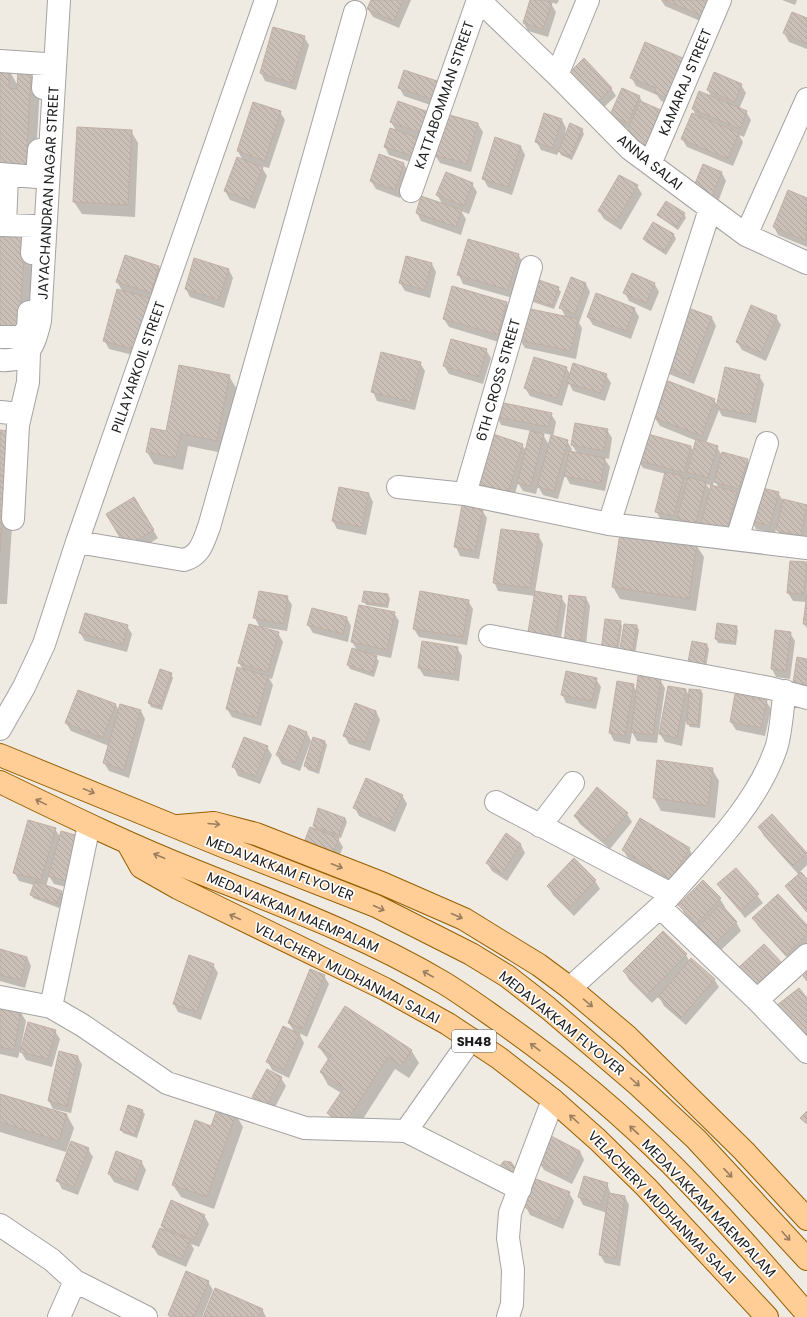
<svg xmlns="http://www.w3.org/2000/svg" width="807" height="1317" font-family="Poppins,sans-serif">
<defs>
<pattern id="building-back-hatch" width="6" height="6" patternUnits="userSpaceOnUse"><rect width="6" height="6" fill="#cbc0b7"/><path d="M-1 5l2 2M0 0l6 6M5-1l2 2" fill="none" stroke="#aea59d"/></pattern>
</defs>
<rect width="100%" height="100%" fill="#efeae2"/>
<path fill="#0003" fill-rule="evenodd" d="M372,0H411L399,28L373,17L368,9Z
M531,0L546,2L545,0H559L557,4L550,2L556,12L548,37L528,31L524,23Z
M661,0H723L712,26L665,6Z
M782,0H797L795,5Z
M807,19V49L789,42L784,33Z
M273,28L304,37L309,45L296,90L265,81L261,73Z
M645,43L678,108L661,101L657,95L636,86L631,77Z
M9,70L18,86L30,72L40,88L34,188L7,187Z
M571,72L611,88L616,96L603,108L576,80Z
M439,83V108L404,96L399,87Z
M741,85L746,93L739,109L746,112L751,120L744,137L739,135L743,142L733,166L687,147L682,139L696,116L693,109L712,98L708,90Z
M639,96L643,103L658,155L631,144L629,129L616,123L611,115Z
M280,112L285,120L269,168L261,166L267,176L255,209L230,200L225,191L243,161L238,151Z
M433,114L420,165L389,155L385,147L397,132L391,122Z
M447,115L478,124L483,132L471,172L440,163L435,155Z
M562,120L566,128L565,133L582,130L584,134L572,160L561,155L559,151L557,155L541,150L536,141Z
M131,131L138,143L135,217L82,214L74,202Z
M521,147L525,155L512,195L488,187L483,178Z
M404,164L408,172L400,198L376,189L371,181Z
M704,166L722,173L726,181L716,207L698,200Z
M472,184L477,192L469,214L461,211L466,219L461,235L421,221L417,213L443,205L437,195Z
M637,186L642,194L621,230L604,219L599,211Z
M789,191L807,199V247L778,235L774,227Z
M684,214L686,218L678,230L661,218L658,215Z
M653,223L674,235L676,239L666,255L646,242L644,239Z
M0,230L34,247L28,345Z
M518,254L523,263L513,298L463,284L459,275Z
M126,257L159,267L164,276L155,301L149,299L154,307L141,357L109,349L104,340L123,292L117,282Z
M432,264L436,272L430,298L405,291L400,283Z
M229,270L233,278L224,308L190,297L186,289Z
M654,283L659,292L651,311L629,301L625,293Z
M586,284L590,292L579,323L582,328L576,359L525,348L520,340L566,318L561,308Z
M558,288L561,292L554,309L533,302L531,298Z
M506,302L511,311L502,343L449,327L444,319Z
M634,308L639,317L631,339L593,325L588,317Z
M687,309L712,318L716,326L694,384L669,374L665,366Z
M776,317L781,325L766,361L742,350L737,342Z
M486,350L491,358L483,384L449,374L444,366Z
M420,363L425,371L415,410L377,401L373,392Z
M566,367L571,376L606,375L611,383L605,401L573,391L569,383L562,406L530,396L525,388Z
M229,376L236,388L223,453L188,446L183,470L154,464L147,452Z
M759,376L764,384L756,423L722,416L719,410L706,443L717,447L722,456L747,459L752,468L743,497L738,495L741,501L731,538L707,531L702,523L700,531L683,527L679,520L678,524L661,520L656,511L666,474L643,468L638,460L645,434L691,447L694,452L697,441L660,426L655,418L714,400L718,406ZM714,480L719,488L713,486ZM706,484L712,486L711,491Z
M551,414L556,422L553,437L567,441L572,449L571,452L577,453L572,445L607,430L612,438L609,459L604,458L610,467L605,491L570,484L565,475L558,499L543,495L538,486L536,494L523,491L518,483L513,501L484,492L479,484L522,445L526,451L531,431L501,425L497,416ZM542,433L552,435L549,445Z
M0,431L17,448L7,604H0Z
M778,493L784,502V500L807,506V538H782L776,528L775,534L756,529L751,520Z
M369,494L373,502L366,535L337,529L333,521Z
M482,510L487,518L479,559L460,556L456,547Z
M112,523L153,530L158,538L132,555Z
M538,535L543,544L535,592L561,597L566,605L560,644L534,640L535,596L498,591L494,582Z
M696,545L704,557L696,611L620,599L613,587Z
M806,563L807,565V628L804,624L807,602L793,601L788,593Z
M388,595L390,599L388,608L366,605L364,601Z
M287,597L292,605L287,631L262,627V628L278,633L283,642L272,679L269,678L273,685L261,726L232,717L227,709L243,670L239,663L260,628L255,618Z
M586,598L590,606L585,654L569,652Z
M468,601L473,609L467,645L419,637L414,629Z
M359,606L394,613L399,621L391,658L372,654L379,661L374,677L350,669L348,665L353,649L357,650L352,642Z
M347,618L351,626L348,642L313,633L308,625Z
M620,622L622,626L618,656L602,650Z
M127,626L132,634L127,652L85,641L80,633Z
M637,626L639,630L634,661L623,659Z
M736,627L738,630L736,645L718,643L716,639Z
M790,633L795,641L790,679L776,677L772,669Z
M707,645L709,649L706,668L692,666Z
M457,648L462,656L459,681L424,676L419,668Z
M807,660V688L796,686L794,682Z
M171,674L173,678L162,710L151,707L149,703Z
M596,679L601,687L596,709L566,703L562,694Z
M660,680L665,688L657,743L637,741L632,732L630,744L614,741L610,733L633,685L637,692Z
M669,687L686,690L690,697L700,690L703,694L700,728L690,727L686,721L682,746L665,742L660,734Z
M78,691L116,705L119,711H141L145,719L129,778L109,771L104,763L109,746L71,731L66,723Z
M766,701L771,709L765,736L736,730L731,722Z
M376,711L380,720L370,751L349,744L344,735Z
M307,733L311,741L300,771L282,764L277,755Z
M325,742L327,745L319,774L308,770L305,766Z
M267,747L272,755L260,784L238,776L234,767Z
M658,762L712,769L719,781L715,818L661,811L654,798Z
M402,795L407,804L395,832L359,816L355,808Z
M627,814L632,822L610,849L580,824L575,816Z
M345,818L347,822L341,838L337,837L343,847L334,869L314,826Z
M759,827L807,855V865L800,872L807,880V913L786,886L799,875L764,836Z
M55,829L60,837L74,889L54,884L49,876L46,886L62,892L64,896L59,908L33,898L31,894L34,885L19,881L14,872Z
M506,835L521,845L525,853L507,881L492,871L487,863Z
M689,849L694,857L676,887L628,858L623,850Z
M736,869L763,903L745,918L719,884Z
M595,881L600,889L574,916L553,895L548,886Z
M703,881L720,899L725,907L724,909L736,922L741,931L720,951L684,913L680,905Z
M754,918L807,926V947L791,962L758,926Z
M0,950L27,957L31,966L25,988L0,981Z
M686,955L690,962L714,979L719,987L686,1025L664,1006L659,996L652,1003L629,980L624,971Z
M213,965L218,973L201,1020L178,1012L174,1004Z
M324,976L329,984L307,1037L299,1033L304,1043L289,1078L272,1070L268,1062L295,1033L289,1023Z
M0,1009L21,1013L26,1021L21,1046L55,1031L60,1039L52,1067L26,1060L20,1050L18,1058L0,1054Z
M319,1047L411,1050L419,1063L409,1078L395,1069L352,1136L335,1125L328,1113L341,1093L328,1085L321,1072L329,1061Z
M78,1057L82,1065L71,1113L53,1109L49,1101Z
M281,1078L286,1086L272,1113L258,1106L253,1097Z
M0,1095L67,1115L74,1128L66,1152L0,1132Z
M142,1111L145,1114L137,1138L123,1133L121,1129Z
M236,1115L243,1127L214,1209L181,1197L173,1185L212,1127Z
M88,1149L93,1157L78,1195L62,1189L58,1181Z
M580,1151L584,1160L572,1184L544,1170L539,1162Z
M141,1161L146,1170L138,1191L114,1182L109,1174Z
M607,1184L611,1194L625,1197L629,1205L620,1266L605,1263L600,1255L607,1213L583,1205L579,1197Z
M569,1193L574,1201L563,1229L530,1215L526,1207Z
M204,1215L209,1224L199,1247L191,1244L194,1249L186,1267L158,1255L153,1247L165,1231L162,1226Z
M208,1282L213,1290L202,1317H170L169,1315Z
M262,1309L266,1317H204Z"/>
<path fill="url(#building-back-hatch)" stroke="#c2afa3" d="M371,0H403L394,21L367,9Z
M530,0H543L552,3L543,29L523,23Z
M664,0H715L707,18Z
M792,12L807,18V44L783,33Z
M273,27L305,36L292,83L260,73Z
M645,42L690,61L674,101L655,93L656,88L630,78Z
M584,58L612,88L598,101L570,72Z
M0,68L9,69V88L17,89L18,70L31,71L26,172L0,171Z
M404,70L440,82L434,100L398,88Z
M714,72L742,84L735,102L707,90Z
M622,88L640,96L628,123L610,115Z
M699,91L747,111L740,129L692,109Z
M398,101L434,114L426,135L390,122Z
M640,101L668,113L653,148L625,136Z
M253,102L281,111L265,161L237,151Z
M544,113L562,119L553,148L535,142Z
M692,113L739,133L728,159L681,139Z
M446,114L478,123L467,164L434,155Z
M570,123L583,129L570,157L558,151Z
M77,127L132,130L128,205L73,202Z
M390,128L422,139L416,157L384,147Z
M495,137L521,146L508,187L482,179Z
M379,154L404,163L395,190L370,181Z
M237,157L263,167L250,201L224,191Z
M703,164L722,172L711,199L692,191Z
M446,172L473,183L464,206L436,195Z
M619,175L638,185L616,222L598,211Z
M788,190L807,198L806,241L773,227Z
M421,196L462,210L456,227L416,213Z
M666,201L685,213L676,227L657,215Z
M653,222L674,234L664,251L643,239Z
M0,229L26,230L19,329L0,328Z
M468,239L519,254L508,290L457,275Z
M125,255L159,266L151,293L116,282Z
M406,256L432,263L425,290L399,283Z
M194,258L229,269L219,300L185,289Z
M632,273L655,283L646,303L623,293Z
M571,277L586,283L575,314L559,308Z
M536,279L559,287L552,306L529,298Z
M452,286L507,302L498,335L443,319Z
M117,289L150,298L136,350L103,341Z
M596,293L635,308L626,331L587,317Z
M751,305L777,316L761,353L736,342Z
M686,307L712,317L689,376L663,366Z
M526,308L578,319L571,351L519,340Z
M451,339L487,349L479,377L443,366Z
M381,352L421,362L411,402L371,392Z
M534,357L567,367L557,398L524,388Z
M573,363L607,374L601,393L567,383Z
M179,365L230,375L217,441L181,434L176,458L146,452L151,428L166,431Z
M725,367L760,375L751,415L716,408Z
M668,381L715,399L702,436L654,418Z
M499,402L552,413L549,427L496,417Z
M575,423L608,429L604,451L571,445Z
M0,430L8,431L0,554Z
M530,431L544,434L531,486L517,483Z
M644,433L691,446L684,473L637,460Z
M493,434L523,444L508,493L478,484Z
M551,435L568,440L554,491L537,487Z
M696,439L718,446L708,478L687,472Z
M569,451L605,458L601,483L564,476Z
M722,452L748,459L739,489L714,482Z
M665,472L684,476L674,516L655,512Z
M688,477L706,482L696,524L677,518Z
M711,485L737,492L727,530L701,523Z
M339,487L369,493L362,527L332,521Z
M758,487L779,492L770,526L750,520Z
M134,497L154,530L126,547L106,514Z
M783,499L807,505L801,536L776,530Z
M462,505L483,509L475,551L454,547Z
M501,529L539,534L530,588L493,583Z
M620,533L697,544L689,599L612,587Z
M790,561L807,562L804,594L787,593Z
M259,591L288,596L283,624L253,618Z
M364,591L388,594L387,605L362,602Z
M420,591L469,600L463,637L413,629Z
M535,591L562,596L555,637L528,632Z
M807,594V624H803Z
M569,595L586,597L580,646L564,644Z
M359,605L395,612L387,650L351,642Z
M312,608L347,617L343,634L307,625Z
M85,613L128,625L123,645L79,633Z
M605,619L621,621L616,653L601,651Z
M717,623L737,626L734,642L715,639Z
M249,624L279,632L268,672L238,663Z
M624,624L637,625L632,657L619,655Z
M775,630L791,632L786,671L771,669Z
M422,641L458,647L454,674L418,668Z
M692,641L707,644L704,665L688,662Z
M352,648L377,656L372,673L347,665Z
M797,657L807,659V685L793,683Z
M237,667L268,676L257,718L226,709Z
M160,669L172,673L160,707L148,703Z
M566,671L597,678L592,701L561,695Z
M638,676L661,679L653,735L631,732Z
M617,681L634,684L625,736L609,733Z
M668,686L686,689L677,738L659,734Z
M689,689L701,690L698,725L687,724Z
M78,690L116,704L103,738L65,723Z
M735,694L767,700L761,728L730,722Z
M355,703L376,711L365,743L343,736Z
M120,704L141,710L124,770L103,763Z
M289,725L307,732L295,763L276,755Z
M244,737L268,746L255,777L232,767Z
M313,737L325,741L317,770L304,766Z
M657,760L713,768L708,806L653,798Z
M366,778L403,795L390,824L353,808Z
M597,787L628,813L604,841L574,816Z
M318,808L345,818L339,835L313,826Z
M772,814L807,853L792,866L758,827Z
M640,818L690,848L671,880L622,850Z
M28,820L56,828L41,880L13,873Z
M310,827L339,838L330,861L301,850Z
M61,831L82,837L69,882L48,876Z
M506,833L521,844L502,874L486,863Z
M574,858L596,880L569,908L547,886Z
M736,868L759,894L740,911L717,884Z
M801,872L807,879V912L785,886Z
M703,880L721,898L697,924L678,905Z
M35,881L62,891L57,904L30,895Z
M778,894L807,925V935L786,955L752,918Z
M721,904L737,922L715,944L698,927Z
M663,931L687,954L647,995L623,971Z
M764,944L784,965L759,990L738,968Z
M0,949L27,957L21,980L0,975Z
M189,955L214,964L197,1012L173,1004Z
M691,958L715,979L681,1018L658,997Z
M310,969L325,975L303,1029L288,1023Z
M807,972V981L803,976Z
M799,988L807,998V1044L777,1005Z
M345,1006L412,1050L401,1066L388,1057L345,1124L327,1113L344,1088L320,1072L331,1055L318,1047Z
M0,1008L21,1012L14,1050L0,1047Z
M28,1022L56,1030L48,1059L20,1052Z
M283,1026L300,1034L284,1070L266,1062Z
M59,1051L78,1056L67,1106L48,1101Z
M267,1069L282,1077L267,1105L252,1097Z
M0,1094L67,1114L59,1141L0,1122Z
M128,1105L143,1110L135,1135L120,1130Z
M218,1107L236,1114L207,1197L172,1185L195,1120L211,1126Z
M807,1111V1124L800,1118Z
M551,1136L580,1151L567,1177L538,1162Z
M71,1141L89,1148L74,1187L56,1181Z
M116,1151L142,1161L134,1183L108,1174Z
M504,1161L511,1162L515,1168L512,1176L498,1168Z
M584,1176L608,1183L601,1205L578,1197Z
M536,1179L570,1192L558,1221L524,1207Z
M609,1193L625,1196L616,1258L599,1255Z
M171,1200L205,1215L194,1240L161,1226Z
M160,1228L190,1240L182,1259L152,1247Z
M186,1271L209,1281L194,1317H173L168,1315Z
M215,1288L263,1309L259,1317H203Z"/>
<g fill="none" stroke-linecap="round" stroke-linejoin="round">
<defs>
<path id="minor" d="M479,0L557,75L630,149L746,235L807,263
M0,61L45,64L43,88
M557,75L588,0
M650,164L720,0
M0,174L37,177L39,150
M411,191L478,0
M0,225L34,226L32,253
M5,225L7,175
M746,235L807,99
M0,337H14L23,335L28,328L29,312
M0,360C29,362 34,346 40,321L59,0
M0,412L20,414
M398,487L465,494L609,524L807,548
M465,494L531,267
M13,519L18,425L28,382L29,352
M609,524L710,209
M737,539L767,443
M77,542L184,560C201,555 203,542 209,527L355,12
M490,636L770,688L807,698
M0,729L24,687L44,644L77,542L266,0
M496,802L671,894
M89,825L51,1007L82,1025L167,1083L305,1128L406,1131L520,1189
M540,826L573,783
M660,907C700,860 754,810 775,751C781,738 782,707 785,691
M570,988L660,907L757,1000L807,955
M0,997L51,1007
M757,1000L807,1052
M406,1131L471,1039
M0,1225L52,1260L75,1281L146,1317
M59,1317L75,1281
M508,1317L512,1304L513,1270L508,1238L510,1213L553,1100"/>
<path id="major" d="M0,755L225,847L376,906L471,954L507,976L548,1008L638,1085L696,1139L807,1259
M0,782C64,813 127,844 193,870C280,905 363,935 444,983C462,994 480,1007 497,1019C559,1062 618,1111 671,1164C719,1212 763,1263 807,1314
M178,826L214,823L256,834L384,884L464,919L539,965L570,988L628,1037L744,1151L807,1219
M127,842L141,867L178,888L385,989L448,1024L499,1058L553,1100L598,1140L646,1187L767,1317"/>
</defs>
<use href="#minor" stroke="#a4a4a4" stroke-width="24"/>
<use href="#major" stroke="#965f00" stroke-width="24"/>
<use href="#minor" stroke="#fff" stroke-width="22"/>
<use href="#major" stroke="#ffce97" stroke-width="22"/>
</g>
<defs><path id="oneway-shaft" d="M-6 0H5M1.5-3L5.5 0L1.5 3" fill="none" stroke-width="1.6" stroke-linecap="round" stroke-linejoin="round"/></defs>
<g stroke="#997e60">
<use href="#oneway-shaft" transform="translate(89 791) rotate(22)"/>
<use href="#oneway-shaft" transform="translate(41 802) rotate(-154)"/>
<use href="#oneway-shaft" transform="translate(214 824) rotate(5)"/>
<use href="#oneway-shaft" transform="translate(159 856) rotate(-157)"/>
<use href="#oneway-shaft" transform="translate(337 866) rotate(21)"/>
<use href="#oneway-shaft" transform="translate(379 908) rotate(25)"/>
<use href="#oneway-shaft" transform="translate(457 916) rotate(24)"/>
<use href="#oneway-shaft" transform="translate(235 917) rotate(-155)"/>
<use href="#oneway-shaft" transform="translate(428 974) rotate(-150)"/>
<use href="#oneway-shaft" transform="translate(588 1003) rotate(40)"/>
<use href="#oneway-shaft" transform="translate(535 1047) rotate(-143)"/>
<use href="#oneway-shaft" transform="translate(635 1082) rotate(42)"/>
<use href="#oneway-shaft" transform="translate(574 1119) rotate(-138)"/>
<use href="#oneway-shaft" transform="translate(634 1130) rotate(-137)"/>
<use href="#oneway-shaft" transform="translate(728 1173) rotate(47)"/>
<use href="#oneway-shaft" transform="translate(786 1236) rotate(48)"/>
</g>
<g text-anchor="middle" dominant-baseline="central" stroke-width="3.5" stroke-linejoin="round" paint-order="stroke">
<rect fill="#fff" stroke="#616161" stroke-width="1" x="452" y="1030" width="44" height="22" rx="3"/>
<g font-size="13" font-weight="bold" fill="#1d1d1d">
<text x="474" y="1041">SH48</text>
</g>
<g font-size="14" fill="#1d1d1d" stroke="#fff">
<text transform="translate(685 82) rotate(-67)">KAMARAJ STREET</text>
<text transform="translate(444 95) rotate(-71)">KATTABOMMAN STREET</text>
<text transform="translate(650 162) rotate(39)">ANNA SALAI</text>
<text transform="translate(48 193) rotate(-87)">JAYACHANDRAN NAGAR STREET</text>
<text transform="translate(138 367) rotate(-71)">PILLAYARKOIL STREET</text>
<text transform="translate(498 380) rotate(-74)">6TH CROSS STREET</text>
<text transform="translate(280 868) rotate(21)">MEDAVAKKAM FLYOVER</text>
<text transform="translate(293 912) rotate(23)">MEDAVAKKAM MAEMPALAM</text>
<text transform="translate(347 973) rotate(27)">VELACHERY MUDHANMAI SALAI</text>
<text transform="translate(562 1023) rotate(39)">MEDAVAKKAM FLYOVER</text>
<text transform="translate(662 1207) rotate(46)">VELACHERY MUDHANMAI SALAI</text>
<text transform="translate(709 1208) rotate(46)">MEDAVAKKAM MAEMPALAM</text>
</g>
</g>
</svg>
